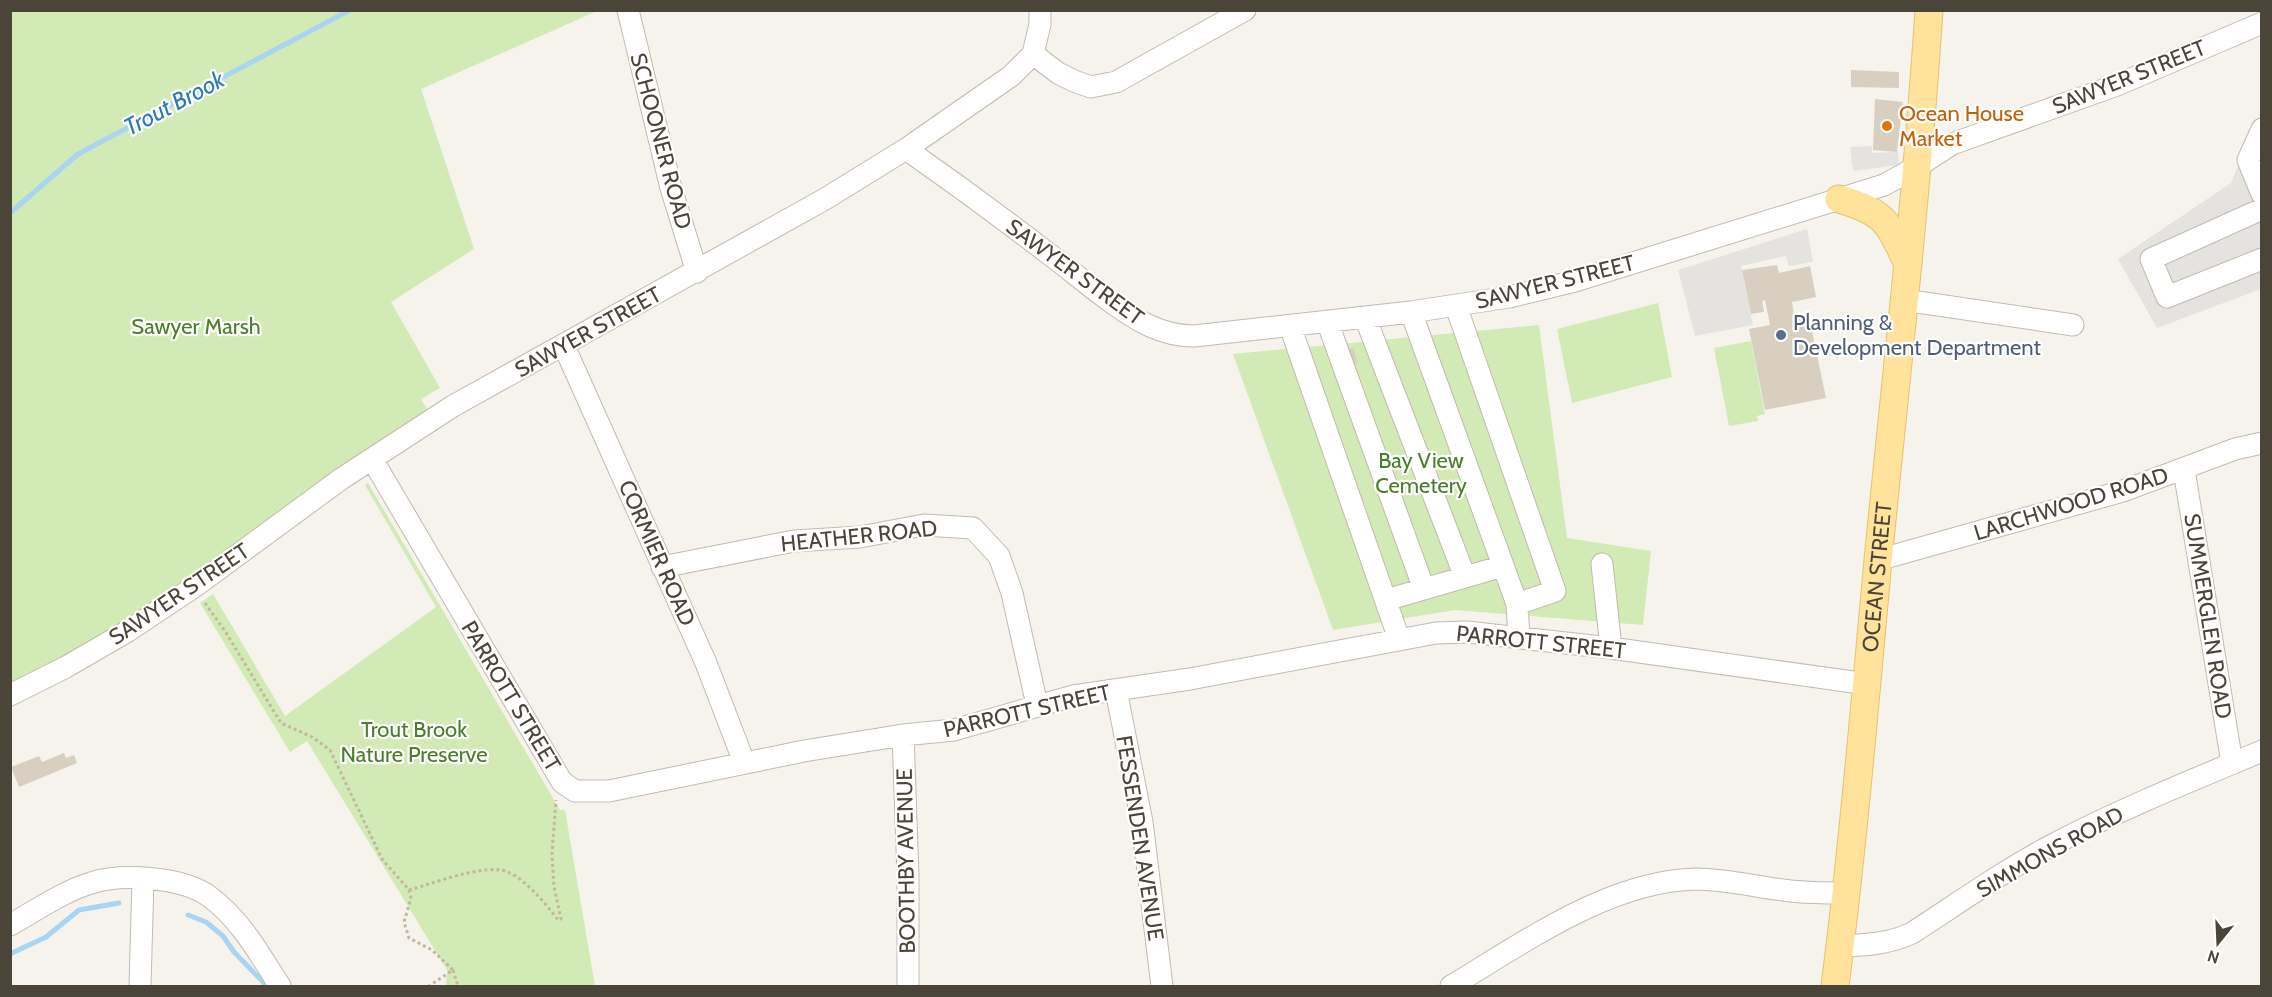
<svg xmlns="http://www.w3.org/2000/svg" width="2272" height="997" font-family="Cabin,sans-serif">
<rect width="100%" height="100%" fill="#f6f3ec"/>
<path fill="#d2eab5" d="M11,11H597L421,89L474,249L391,302L440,388L421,399L433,419L327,491L11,695Z
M1658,303L1672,377L1572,403L1557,329Z
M1539,325L1567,538L1651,551L1643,625L1455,610L1333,630L1233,354Z
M1751,341L1765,414L1757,416L1758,421L1729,426L1714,348Z
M368,483L560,810H565L595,986H446L447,970L307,741L290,752L200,603L213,594L285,716L436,607L365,485Z"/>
<path fill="#e5e3e0" d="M2261,118V289L2157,328L2118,259L2231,183L2250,137Z
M1872,146V153L1898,152L1899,165L1853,171L1850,147Z
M1807,229L1813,262L1789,266L1786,256L1741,266L1753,325L1695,336L1678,270Z"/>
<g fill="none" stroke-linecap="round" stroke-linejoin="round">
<path stroke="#a9d4f2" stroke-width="5" d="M10,213L78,154L350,10
M188,915L206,922L223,936L234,952L267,986
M10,954L46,937L79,910L119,903"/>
</g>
<path fill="#d8cfc1" d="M1851,70L1899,72V88L1851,87Z
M1875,99L1903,102L1897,152L1873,150Z
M1777,265L1779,273L1810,266L1816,297L1792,302L1795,320L1809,317L1826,398L1765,410L1749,329L1770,325L1765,300L1762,301L1764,312L1751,314L1742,270Z
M1353,348L1358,363L1349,366L1344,351Z
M64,753L66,758L74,755L77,763L19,787L11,767L39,756L42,762Z"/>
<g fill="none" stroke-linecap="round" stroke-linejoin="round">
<defs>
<path id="minor" d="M628,10L671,188L697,272
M1033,54L1058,73L1074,81L1091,87L1116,82L1245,10
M1033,54L1040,24V10
M2262,129L2248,160L2262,194
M906,149C956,184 1005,220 1053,257C1082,279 1118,311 1150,326C1165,333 1179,336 1194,336L1411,312L1509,297L1575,281L1884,185L1915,168L1952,144L2117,85L2262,23
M2262,209L2151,259L2167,297L2262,259
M1904,300L2073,325
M1456,306L1555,591L1517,604
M1411,312L1517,604L1519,638
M1365,317L1465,577
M1327,321L1424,589
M1290,326L1399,639
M564,346L706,663L744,762
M372,459L562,782L575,791H609L804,751L903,735L954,730L1073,696L1190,679L1436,633L1467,632L1611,648L1867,684
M2184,470L2232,763
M1878,560L2123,491L2235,449L2262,443
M1602,564L1611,648
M662,567L794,541L860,537L924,525L973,528L999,556L1012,593L1037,705
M1386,600L1503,566
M1116,690L1142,822L1162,986
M10,695L66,667L128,631L194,587L341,479L453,406L825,199L906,149L1011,76L1033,54
M903,735L908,876V986
M10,925C35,911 64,891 91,883C122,873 184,877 210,897C241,920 260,955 280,986
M1840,946C1866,945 1889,944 1912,933C1960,902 2006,869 2056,843C2123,808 2193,780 2262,751
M140,986L143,879
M1451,986C1524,943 1608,881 1696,879C1728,879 1759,888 1791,891C1809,893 1828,893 1846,893"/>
<g id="major">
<path d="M1839,199C1885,212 1888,222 1908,264"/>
<path id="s1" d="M1835,986C1853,845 1865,702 1878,560C1896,377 1917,194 1929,10"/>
</g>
</defs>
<use href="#minor" stroke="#c2bbae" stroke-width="23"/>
<use href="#major" stroke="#e6c16a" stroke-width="29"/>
<path stroke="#c4b79f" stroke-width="3" stroke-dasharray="3 3" stroke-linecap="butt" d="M205,603L225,631L281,723L312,737L330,750L382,859L409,890L411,898L404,922L409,938L432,950L453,970L429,986
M409,890C434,883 475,867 500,870C519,871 547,905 558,920L561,919L554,887L552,854L556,800
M453,970L458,986"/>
<use href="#minor" stroke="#fff" stroke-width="21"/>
<use href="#major" stroke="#ffe39c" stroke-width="27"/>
</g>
<circle fill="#e8710a" stroke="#fff" stroke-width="2" cx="1887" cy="126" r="6"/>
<circle fill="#5c6f8a" stroke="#fff" stroke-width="2" cx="1781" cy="335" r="6"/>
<g text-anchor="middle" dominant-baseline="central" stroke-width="4.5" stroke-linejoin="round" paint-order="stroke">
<g font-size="22" fill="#4b4439" stroke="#fff">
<text transform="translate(2129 77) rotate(-22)">SAWYER STREET</text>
<text transform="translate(661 141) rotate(75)">SCHOONER ROAD</text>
<text transform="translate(1075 272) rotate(36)">SAWYER STREET</text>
<text transform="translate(1555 282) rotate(-14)">SAWYER STREET</text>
<text transform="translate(588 332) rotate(-29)">SAWYER STREET</text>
<text transform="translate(2071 504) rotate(-17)">LARCHWOOD ROAD</text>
<text transform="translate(859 536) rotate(-6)">HEATHER ROAD</text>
<text transform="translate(657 553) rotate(66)">CORMIER ROAD</text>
<text stroke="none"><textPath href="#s1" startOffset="411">OCEAN STREET</textPath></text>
<text transform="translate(179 594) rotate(-34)">SAWYER STREET</text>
<text transform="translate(2208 616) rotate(81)">SUMMERGLEN ROAD</text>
<text transform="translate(1541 642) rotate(6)">PARROTT STREET</text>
<text transform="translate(511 696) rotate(59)">PARROTT STREET</text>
<text transform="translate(1027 711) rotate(-13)">PARROTT STREET</text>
<text transform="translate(1140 838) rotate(81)">FESSENDEN AVENUE</text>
<text transform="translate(2050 852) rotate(-29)">SIMMONS ROAD</text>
<text transform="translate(906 861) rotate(-91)">BOOTHBY AVENUE</text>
</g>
<g font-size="22" fill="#c56008" stroke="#fff" text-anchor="start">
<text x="1899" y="113">Ocean House<tspan x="1899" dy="25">Market</tspan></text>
</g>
<g font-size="22" fill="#4e5e75" stroke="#fff" text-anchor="start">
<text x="1793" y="322">Planning &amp;<tspan x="1793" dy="25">Development Department</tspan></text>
</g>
<g font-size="22" fill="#4a7f2a" stroke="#fff">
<text x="196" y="326">Sawyer Marsh</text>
<text x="1421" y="460">Bay View<tspan x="1421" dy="25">Cemetery</tspan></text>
<text x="414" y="729">Trout Brook<tspan x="414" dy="25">Nature Preserve</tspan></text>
</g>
<g font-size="24" font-style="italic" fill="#2e7ab2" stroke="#fff">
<text transform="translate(174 103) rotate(-28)">Trout Brook</text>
</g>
</g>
<rect width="2272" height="997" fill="none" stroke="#4b4439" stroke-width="24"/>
<g transform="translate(2218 943) rotate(198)" stroke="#ffffff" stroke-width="4.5" paint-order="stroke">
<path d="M0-4.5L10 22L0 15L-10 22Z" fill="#4b4439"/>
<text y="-9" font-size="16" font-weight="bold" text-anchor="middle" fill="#4b4439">N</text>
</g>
</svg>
